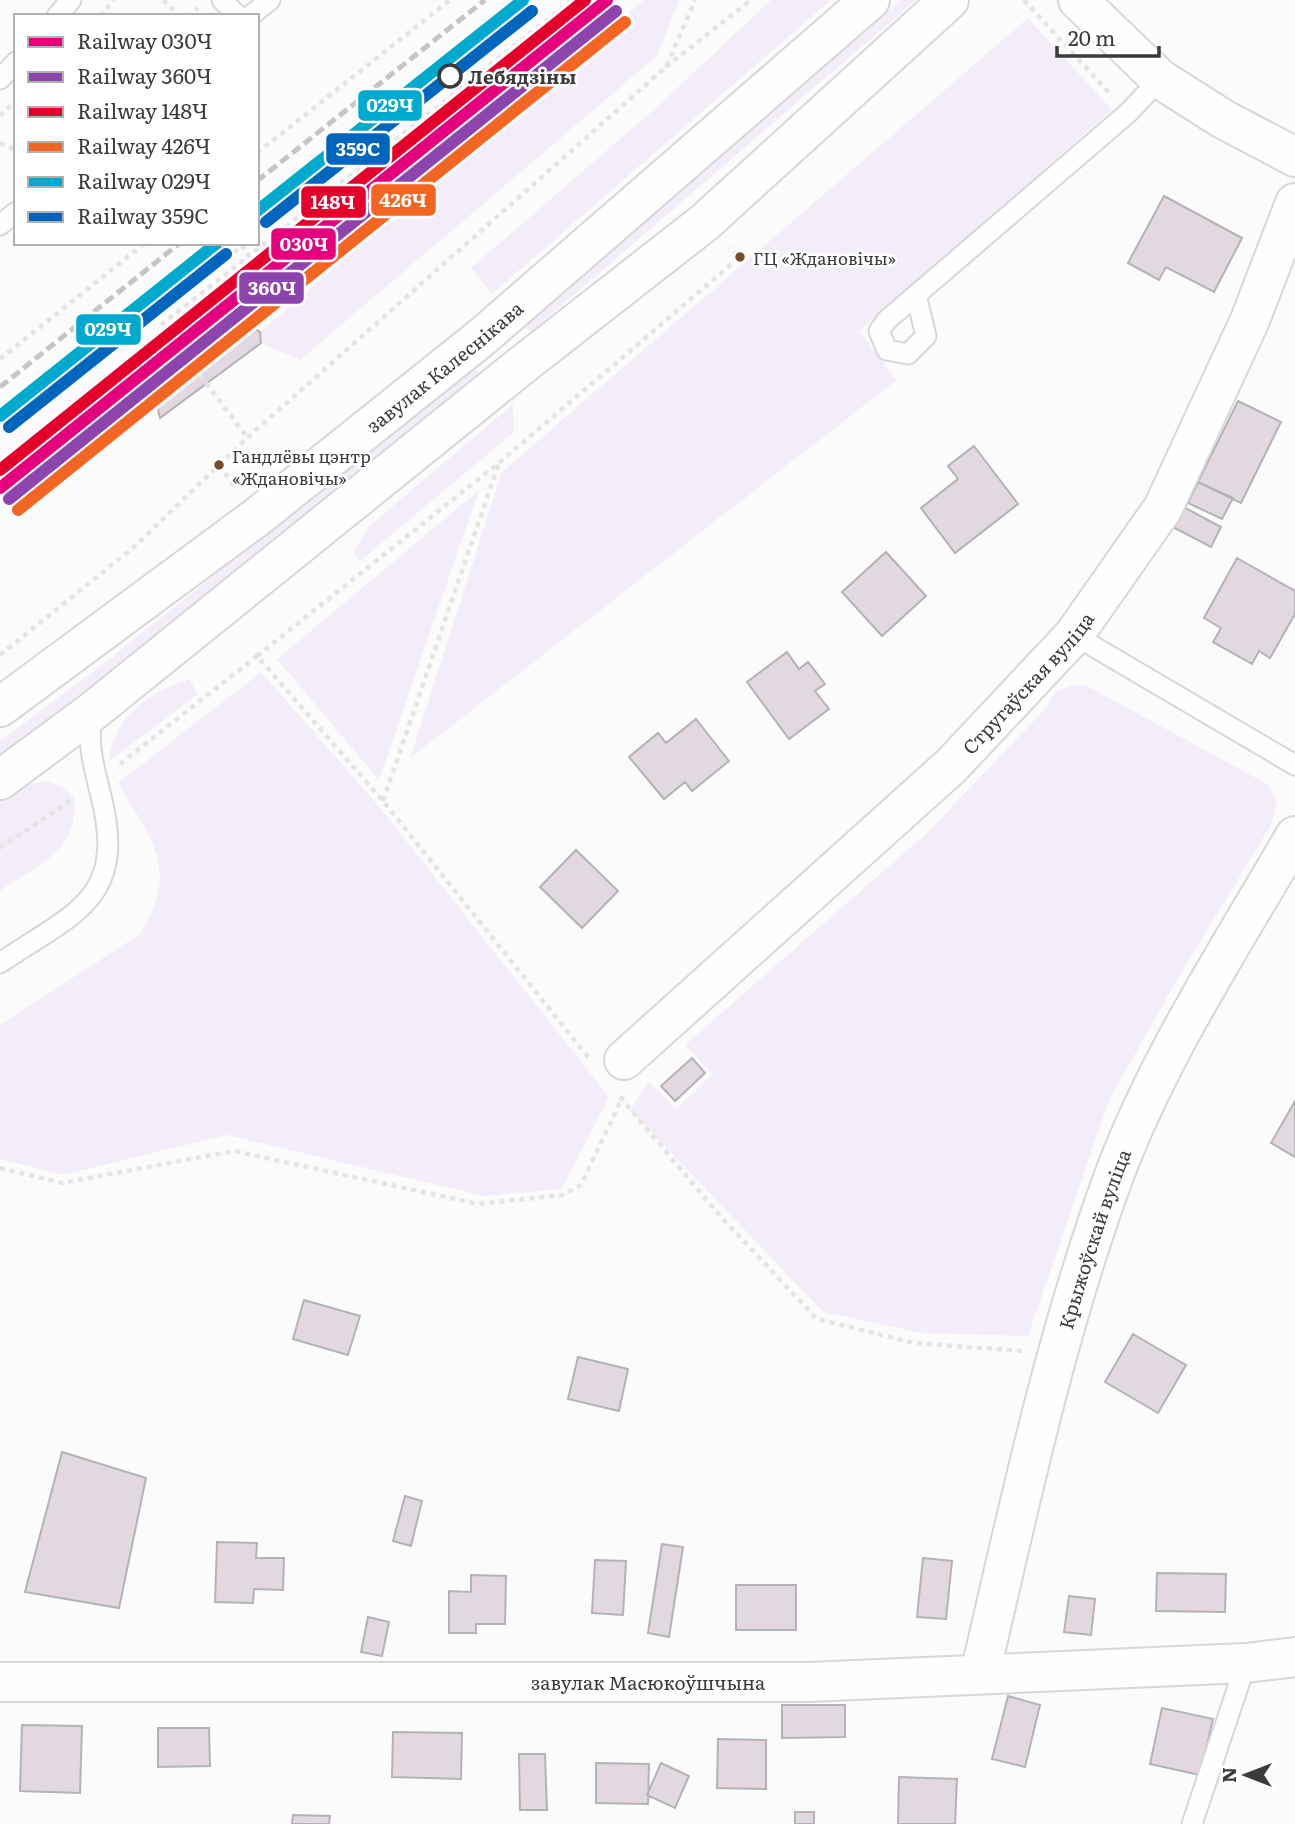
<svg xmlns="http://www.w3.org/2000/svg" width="1295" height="1824" font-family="Literata,serif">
<rect width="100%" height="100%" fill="#fbfbfc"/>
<path fill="#f3edf9" d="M644,0H679L657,56L300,360L261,343L260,332Z
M771,0H831L492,294L471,268L658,106Z
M901,0H916L532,331L522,328Z
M1028,18L1112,110L859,331L897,380L410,758L502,472Z
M475,366L480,374L52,723L0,760V741L103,664Z
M513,404L514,432L360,561L353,554L368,527Z
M479,490L379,780L277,659Z
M261,672L377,804L609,1097L562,1189L484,1196L227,1135L62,1175L0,1159V1025L140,934C180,870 152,840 118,783Z
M189,679L198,694L109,761C114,714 148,694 189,679Z
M1073,685L1087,686L1267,784L1277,800L1271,825L1177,980L1109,1100L1028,1336L922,1333L823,1312L630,1110L649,1082L676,1109L712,1074L685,1045L928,832L1044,710L1056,692Z
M47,781L65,789L74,798C79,851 37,865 0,891V802L29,784Z"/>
<path fill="#e2d8e1" stroke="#b4b3b4" stroke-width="2" d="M1164,196L1242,238L1214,292L1166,267L1159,280L1128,263Z
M241,319L260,332L261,343L160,418L152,384Z
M1238,401L1281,422L1241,503L1198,482Z
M974,446L1018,504L955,553L921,508L958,479L948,466Z
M1198,482L1233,498L1222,519L1188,503Z
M1176,503L1221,527L1211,547L1165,523Z
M886,552L926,596L882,636L842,592Z
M1237,558L1295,591V614L1270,658L1259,651L1252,664L1213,642L1221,628L1204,618Z
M787,652L799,669L808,662L825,684L815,691L829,709L789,739L747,682Z
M696,719L729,761L692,791L685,782L664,799L629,757L658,733L666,743Z
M576,850L618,891L582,928L540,887Z
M692,1058L705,1073L675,1101L661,1086Z
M1295,1101V1157L1271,1143Z
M304,1300L360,1316L348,1355L293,1339Z
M1133,1334L1186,1365L1158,1413L1105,1382Z
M578,1357L628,1369L619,1411L568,1399Z
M62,1452L146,1478L119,1608L25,1592Z
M405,1496L422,1501L411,1546L393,1541Z
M217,1542L257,1543L256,1558H284L283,1590L254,1589L253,1603L215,1602Z
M662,1544L683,1547L669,1637L648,1633Z
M923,1558L952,1561L946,1619L917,1617Z
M595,1560L626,1561L623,1615L592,1613Z
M1157,1573L1226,1574L1225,1612L1156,1611Z
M471,1575L506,1576L505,1624H476V1633H449V1591L471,1592Z
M736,1585H796V1630H736Z
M1069,1596L1095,1599L1091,1635L1064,1632Z
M368,1617L389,1622L382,1656L361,1652Z
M1008,1696L1040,1705L1025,1767L992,1759Z
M782,1705H845V1737L782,1738Z
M1162,1708L1213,1719L1200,1775L1150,1764Z
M22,1725L82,1726L80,1793L20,1791Z
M158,1728H209L210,1766L158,1767Z
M393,1732L462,1733L461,1779L392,1777Z
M718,1739L766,1740V1789L717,1788Z
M519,1754H545L547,1810H520Z
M596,1763L649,1764L648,1804L596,1803Z
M661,1763L689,1776L675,1808L647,1795Z
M899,1777L957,1779L955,1824H898Z
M795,1812H814V1824H795Z
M293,1815L330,1816L329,1824H292Z"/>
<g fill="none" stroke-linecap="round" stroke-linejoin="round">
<defs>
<path id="lane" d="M222,0L238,16
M57,16L71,0
M250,16L270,0
M0,79L16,62
M0,225L16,212
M916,295L926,336L908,354L887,350L879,331L887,320L1128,113L1160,79
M1074,635L1295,765
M0,963C75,912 127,900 101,796C94,767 86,742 93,712
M1192,1824L1246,1663"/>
<g id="street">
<path d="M1078,0L1160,79L1223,119L1295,157"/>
<path id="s1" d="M0,707L257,517L482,337L870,0"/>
<path d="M0,780L93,711L517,369L705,222L949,0"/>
<path id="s2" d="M624,1060L951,766L1074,635L1163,508L1250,320L1295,203"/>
<path id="s3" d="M980,1674C1019,1507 1055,1335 1115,1173C1160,1054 1232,945 1295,836"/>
<path id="s4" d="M0,1682H809L1246,1663L1295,1657"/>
</g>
</defs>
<use href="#lane" stroke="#d7d7d8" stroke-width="23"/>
<use href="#street" stroke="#d7d7d8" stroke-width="42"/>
<path stroke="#e4e4e5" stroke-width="4.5" stroke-dasharray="5 5" stroke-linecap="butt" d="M163,0L179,16
M1024,0L1111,95
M100,16L114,0
M187,16L198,8
M666,67L751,0
M0,116L12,104
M0,143L16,150
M257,153L450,0
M161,325L249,256
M0,359L145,243
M200,375L247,437
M23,422L242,246L249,256L572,0
M219,465L235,487
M0,655L134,547L247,438L666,67L695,0
M120,764L257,656
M383,801L499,463
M0,848L74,798
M588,1057L383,801L257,656L500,462L740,257L730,247
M620,1097L721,1217L817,1319L914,1343L1023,1351
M0,1168L62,1183L234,1151L478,1204L562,1195L581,1185L623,1096"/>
<use href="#lane" stroke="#fefeff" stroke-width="19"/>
<use href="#street" stroke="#fefeff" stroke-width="38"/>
<path stroke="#c5c5c6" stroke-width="5" stroke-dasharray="10 5" stroke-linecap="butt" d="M257,181L485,0
M0,387L180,243"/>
<defs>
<path id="rail-1" d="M0,488L607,0"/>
<path id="rail-2" d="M9,499L616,11"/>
<path id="rail-3" d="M0,470L585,0"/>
<path id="rail-4" d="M18,510L625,22"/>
<path id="rail-5" d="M257,211L523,0
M0,416L217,243"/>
<path id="rail-6" d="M266,222L532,11
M9,427L226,254"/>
</defs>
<use href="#rail-1" stroke="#fff" stroke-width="18"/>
<use href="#rail-2" stroke="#fff" stroke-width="18"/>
<use href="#rail-3" stroke="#fff" stroke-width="18"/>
<use href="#rail-4" stroke="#fff" stroke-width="18"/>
<use href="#rail-5" stroke="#fff" stroke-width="18"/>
<use href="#rail-6" stroke="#fff" stroke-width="18"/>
<use href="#rail-1" stroke="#e5007d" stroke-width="12"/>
<use href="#rail-2" stroke="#8e44ad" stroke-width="12"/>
<use href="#rail-3" stroke="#e4002b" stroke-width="12"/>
<use href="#rail-4" stroke="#f26522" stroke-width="12"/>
<use href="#rail-5" stroke="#00a9ce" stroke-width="12"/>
<use href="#rail-6" stroke="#0065bd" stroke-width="12"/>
</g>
<circle fill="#fff" stroke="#3b3a3c" stroke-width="3.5" cx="450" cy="76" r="11"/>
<g fill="#7a4b2a" stroke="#fff" stroke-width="2.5">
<circle cx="740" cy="257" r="6"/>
<circle cx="219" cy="465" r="6"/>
</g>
<g text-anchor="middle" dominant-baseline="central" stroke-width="5" stroke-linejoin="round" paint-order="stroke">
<g font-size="17" fill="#3b3a3c" stroke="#fff" text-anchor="start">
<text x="753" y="257">ГЦ «Ждановічы»</text>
<text x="232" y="455">Гандлёвы цэнтр<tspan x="232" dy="22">«Ждановічы»</tspan></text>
</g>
<g font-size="19" font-weight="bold" fill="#3b3a3c" stroke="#fff" text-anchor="start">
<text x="468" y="76">Лебядзіны</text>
</g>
<g font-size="19" fill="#3b3a3c" stroke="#fff">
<text stroke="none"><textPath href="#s1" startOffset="560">завулак Калеснікава</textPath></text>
<text stroke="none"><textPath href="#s2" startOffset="553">Стругаўская вуліца</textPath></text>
<text stroke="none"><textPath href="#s3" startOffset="450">Крыжоўскай вуліца</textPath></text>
<text stroke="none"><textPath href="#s4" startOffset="648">завулак Масюкоўшчына</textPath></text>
</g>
</g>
<g stroke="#fff" stroke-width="2.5">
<rect x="357" y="89" width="66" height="33" rx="7" fill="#00a9ce"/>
<rect x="325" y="132" width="66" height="34" rx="7" fill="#0065bd"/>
<rect x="370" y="183" width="67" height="34" rx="7" fill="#f26522"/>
<rect x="300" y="185" width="67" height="34" rx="7" fill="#e4002b"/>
<rect x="270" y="227" width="67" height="34" rx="7" fill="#e5007d"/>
<rect x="238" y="271" width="67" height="34" rx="7" fill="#8e44ad"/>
<rect x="75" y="313" width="67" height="33" rx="7" fill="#00a9ce"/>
</g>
<g font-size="19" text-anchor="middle" font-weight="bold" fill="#fff">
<text x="390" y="112">029Ч</text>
<text x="358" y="156">359С</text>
<text x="403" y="207">426Ч</text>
<text x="333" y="209">148Ч</text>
<text x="304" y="251">030Ч</text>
<text x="272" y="295">360Ч</text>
<text x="108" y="336">029Ч</text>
</g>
<rect x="14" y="14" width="245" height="231" fill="#ffffff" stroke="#b1b0b1" stroke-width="2"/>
<rect x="28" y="37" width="35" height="10" fill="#e5007d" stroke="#b1b0b1" stroke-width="2"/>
<text x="77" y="49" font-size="21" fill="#3b3a3c">Railway 030Ч</text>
<rect x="28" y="72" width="35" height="10" fill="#8e44ad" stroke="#b1b0b1" stroke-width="2"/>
<text x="77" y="84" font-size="21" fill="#3b3a3c">Railway 360Ч</text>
<rect x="28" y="107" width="35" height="10" fill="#e4002b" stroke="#b1b0b1" stroke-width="2"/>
<text x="77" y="119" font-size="21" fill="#3b3a3c">Railway 148Ч</text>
<rect x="28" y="142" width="35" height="10" fill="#f26522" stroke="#b1b0b1" stroke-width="2"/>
<text x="77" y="154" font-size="21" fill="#3b3a3c">Railway 426Ч</text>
<rect x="28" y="177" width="35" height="10" fill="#00a9ce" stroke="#b1b0b1" stroke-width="2"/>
<text x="77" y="189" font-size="21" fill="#3b3a3c">Railway 029Ч</text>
<rect x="28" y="212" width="35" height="10" fill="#0065bd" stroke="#b1b0b1" stroke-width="2"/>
<text x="77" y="224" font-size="21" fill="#3b3a3c">Railway 359С</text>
<g transform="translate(1246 1775) rotate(270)" stroke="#ffffff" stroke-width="5" paint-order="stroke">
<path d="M0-5L12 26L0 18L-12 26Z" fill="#3b3a3c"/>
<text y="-10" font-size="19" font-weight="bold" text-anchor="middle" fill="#3b3a3c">N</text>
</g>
<path d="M1057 46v10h102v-10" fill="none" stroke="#3b3a3c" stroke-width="3.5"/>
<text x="1068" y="46" font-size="21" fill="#3b3a3c" stroke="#ffffff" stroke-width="5" paint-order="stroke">20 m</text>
</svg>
